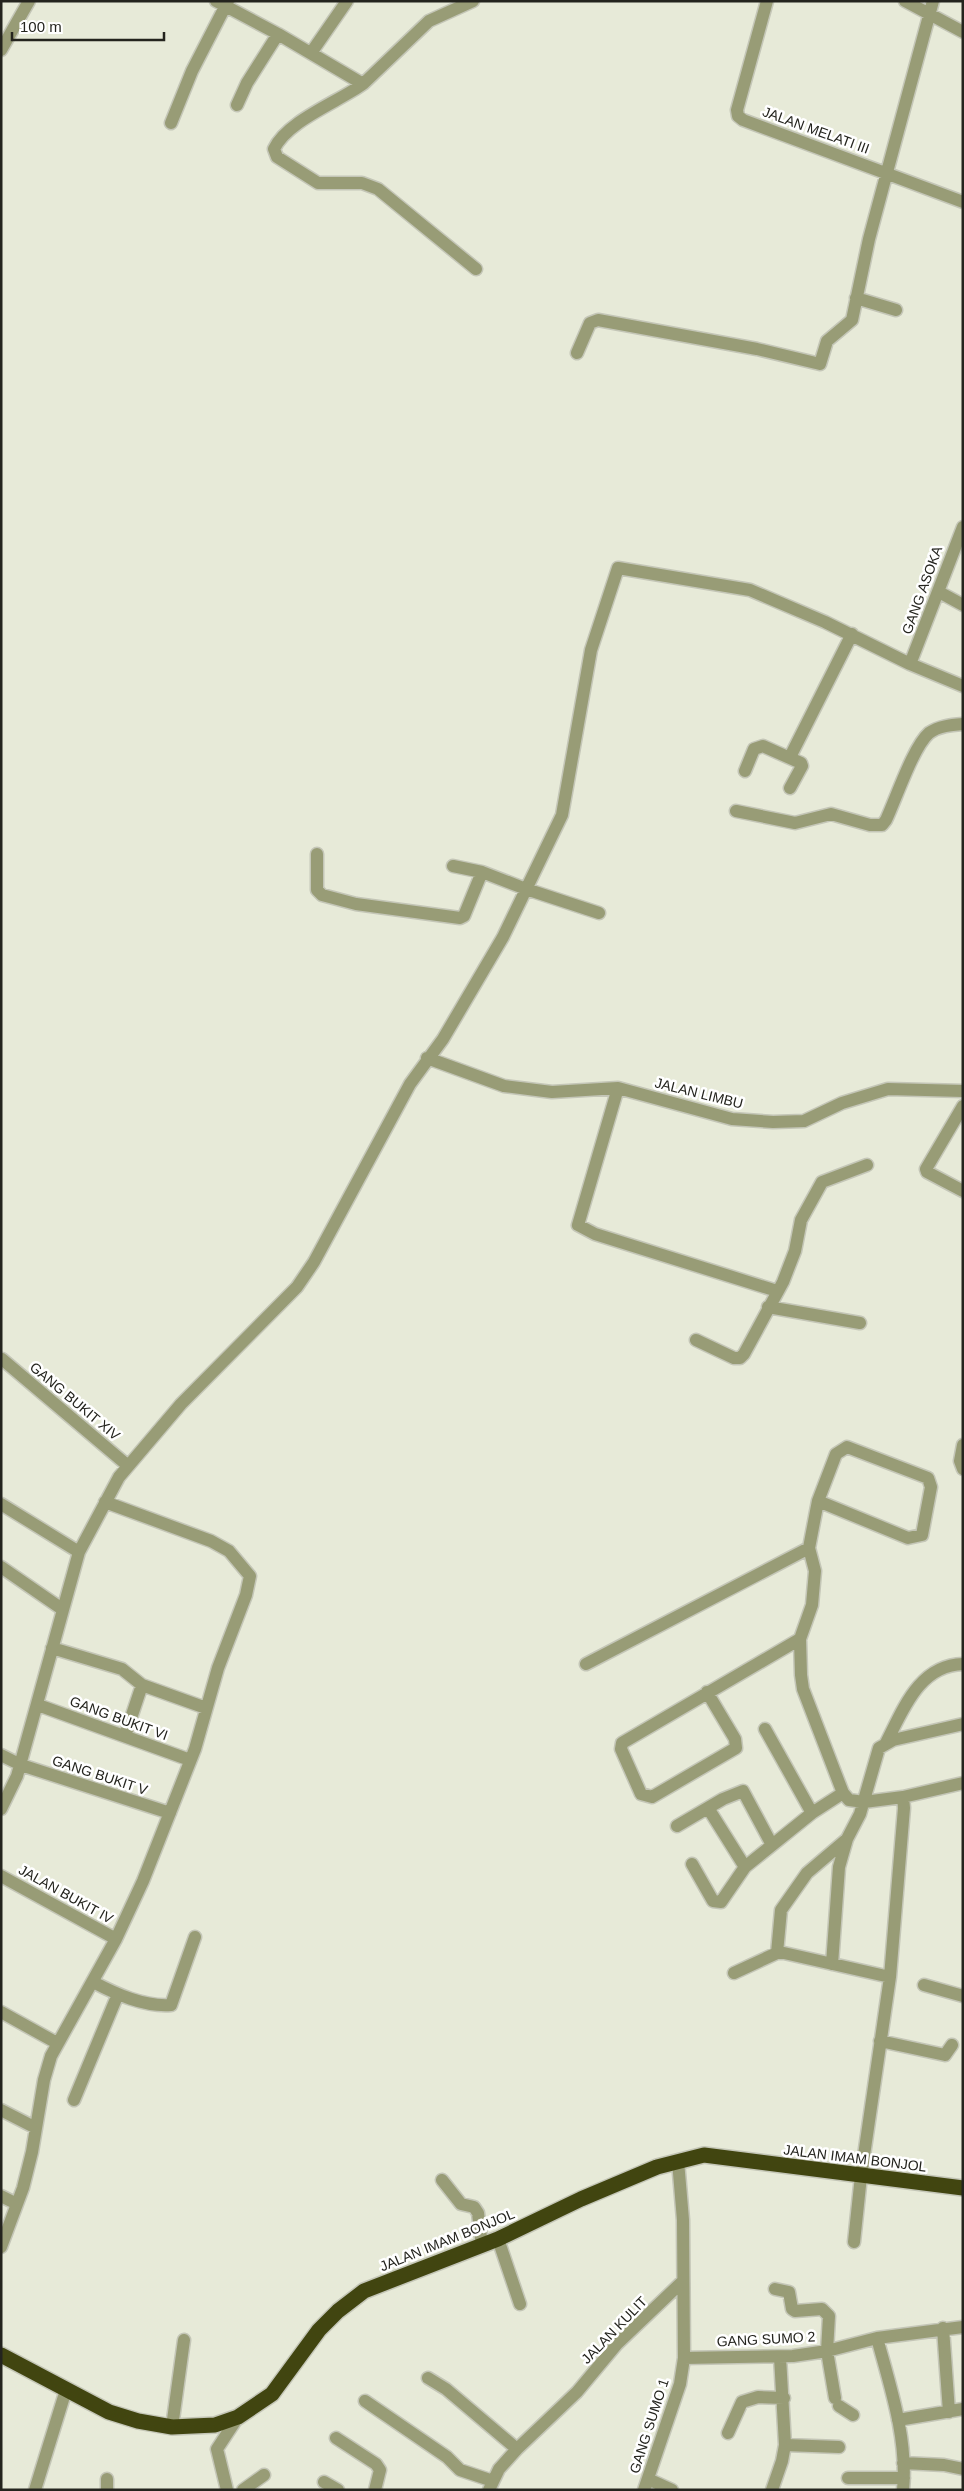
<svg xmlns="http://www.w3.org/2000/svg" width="964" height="2491" font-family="Helvetica,sans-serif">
<rect width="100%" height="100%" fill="#e7ead8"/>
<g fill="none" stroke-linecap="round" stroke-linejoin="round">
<defs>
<path id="minor" d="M216,1L278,34L363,84C338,102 287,121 274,149L277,157L318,183H362L378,189L476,269
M767,1L737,110L738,116L743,120L963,202
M905,1L963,32
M1,50L29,1
M311,53L347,1
M363,84L429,21L473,1
M237,105L247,83L278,34
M171,123L192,71L228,1
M856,298L896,310
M577,353L590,323L598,320L757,349L820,364L827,341L852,320L869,239L933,1
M939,592L963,605
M910,664L963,527
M790,757L852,634
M745,771L754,749L763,746L801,763L802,766L790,788
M736,811L795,823L831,814L870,825H882L886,820C896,799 913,747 929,733C939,726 951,725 963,724
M317,854V890L322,895L356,904L460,918L464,916L482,872L526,889L599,913
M453,866L482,872
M427,1058L504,1086L552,1092L618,1088L732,1119L773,1122L804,1121L842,1103L888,1089L963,1091
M618,1088L578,1225L595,1234L777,1291
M963,1106L926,1169L927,1172L963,1191
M768,1307L860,1323
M696,1340L734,1358H740L744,1354L783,1282L795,1251L801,1220L822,1182L867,1165
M2,1359L127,1465
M963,1445L960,1461L963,1469
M1,1504L79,1552
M809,1548L818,1501L836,1454L847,1447L928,1478L931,1487L922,1535L908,1538L818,1501
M1,1567L62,1609
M52,1648L122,1669L142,1685L206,1708
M586,1664L809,1548L815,1571L812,1605L800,1639L801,1675L803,1689L843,1793L849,1800L864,1802L903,1797L904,1808L890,1977L861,2176L854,2242
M707,1692L735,1739L736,1748L652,1797L641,1794L621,1749L622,1743L800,1639
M38,1705L190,1760
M765,1729L812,1813
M125,1736L142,1685
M886,1743C903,1710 919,1665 963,1664
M1,1755L21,1765L170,1813
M903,1797L963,1783
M708,1808L745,1867
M1,1809L17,1776L79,1552L119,1477L181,1404L297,1287L314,1262L410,1084L443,1039L503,937L562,815L591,650L618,568L750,590L825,622L910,664L963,686
M677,1826L723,1799L743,1791L772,1845
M692,1864L713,1901L721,1902L745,1867L812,1813L843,1793
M1,1876L116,1939
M777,1953L781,1910L807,1873L847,1839
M832,1964L839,1867L847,1839L860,1814L879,1748L893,1740L963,1724
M734,1973L777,1953H784L890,1977
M93,1982C116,1994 144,2007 171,2005L195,1937
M924,1985L963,1996
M1,2012L57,2043
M880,2041L945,2055L952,2045
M74,2100L118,1994
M1,2110L36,2128
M442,2180L461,2204L474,2207L478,2213L482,2246
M1,2196L17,2204
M498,2239L520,2304
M1,2247L23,2188L32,2152L44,2080L51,2056L116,1939L143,1881L195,1749L218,1668L246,1595L250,1576L229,1551L211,1541L105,1502
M775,2289L789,2292L792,2309L795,2311L822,2309L829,2316L827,2351L835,2398
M943,2328L949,2412
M877,2338C890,2386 908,2439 903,2490
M780,2357L785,2445L839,2447
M684,2358L793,2356L827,2351L877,2338L963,2327
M428,2378L446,2389L517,2449
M365,2401L447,2457L460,2470L493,2481
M839,2406L853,2415
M898,2420L963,2409
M172,2427L184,2340
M728,2433L742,2402L758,2397L784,2398
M336,2438L376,2464L380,2470L375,2490
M903,2463L944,2465L963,2469
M848,2478H904
M648,2479L672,2490
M324,2482L338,2490
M35,2490L66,2390
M107,2490V2479
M227,2490L217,2449L238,2417
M243,2490L264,2475
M489,2490L499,2469L517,2449L577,2392L617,2344L683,2281
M644,2490L680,2384L684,2358L683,2220L678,2161
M772,2490L782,2461L785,2445"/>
<path id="highway" d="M1,2355L109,2412L138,2421L172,2427L215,2425L238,2417L272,2394L319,2330L338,2311L364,2291L498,2239L581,2199L657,2167L704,2155L963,2188"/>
</defs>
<use href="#minor" stroke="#c4c6b7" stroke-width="15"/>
<use href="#highway" stroke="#c4c6b7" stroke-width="18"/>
<use href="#minor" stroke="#989c76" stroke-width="12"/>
<use href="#highway" stroke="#414510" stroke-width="15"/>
</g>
<g text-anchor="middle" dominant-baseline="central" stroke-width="5" stroke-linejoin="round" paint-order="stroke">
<g font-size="14" fill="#24241e" stroke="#fff">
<text transform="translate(816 130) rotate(20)">JALAN MELATI III</text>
<text transform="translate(922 590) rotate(-70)">GANG ASOKA</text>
<text transform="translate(699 1093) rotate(14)">JALAN LIMBU</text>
<text transform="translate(75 1401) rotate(40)">GANG BUKIT XIV</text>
<text transform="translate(119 1718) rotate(20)">GANG BUKIT VI</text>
<text transform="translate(100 1775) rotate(18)">GANG BUKIT V</text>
<text transform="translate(66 1894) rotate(29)">JALAN BUKIT IV</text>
<text transform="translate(855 2158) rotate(7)">JALAN IMAM BONJOL</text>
<text transform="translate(447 2240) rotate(-22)">JALAN IMAM BONJOL</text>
<text transform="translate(614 2330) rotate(-46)">JALAN KULIT</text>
<text transform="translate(766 2339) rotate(-3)">GANG SUMO 2</text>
<text transform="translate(649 2426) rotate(-72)">GANG SUMO 1</text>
</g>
</g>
<rect width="964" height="2491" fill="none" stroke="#24241e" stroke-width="5"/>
<path d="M12 32v8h152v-8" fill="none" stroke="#24241e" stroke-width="2.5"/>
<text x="20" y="32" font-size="15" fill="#24241e" stroke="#ffffff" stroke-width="4" paint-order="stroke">100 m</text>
</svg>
